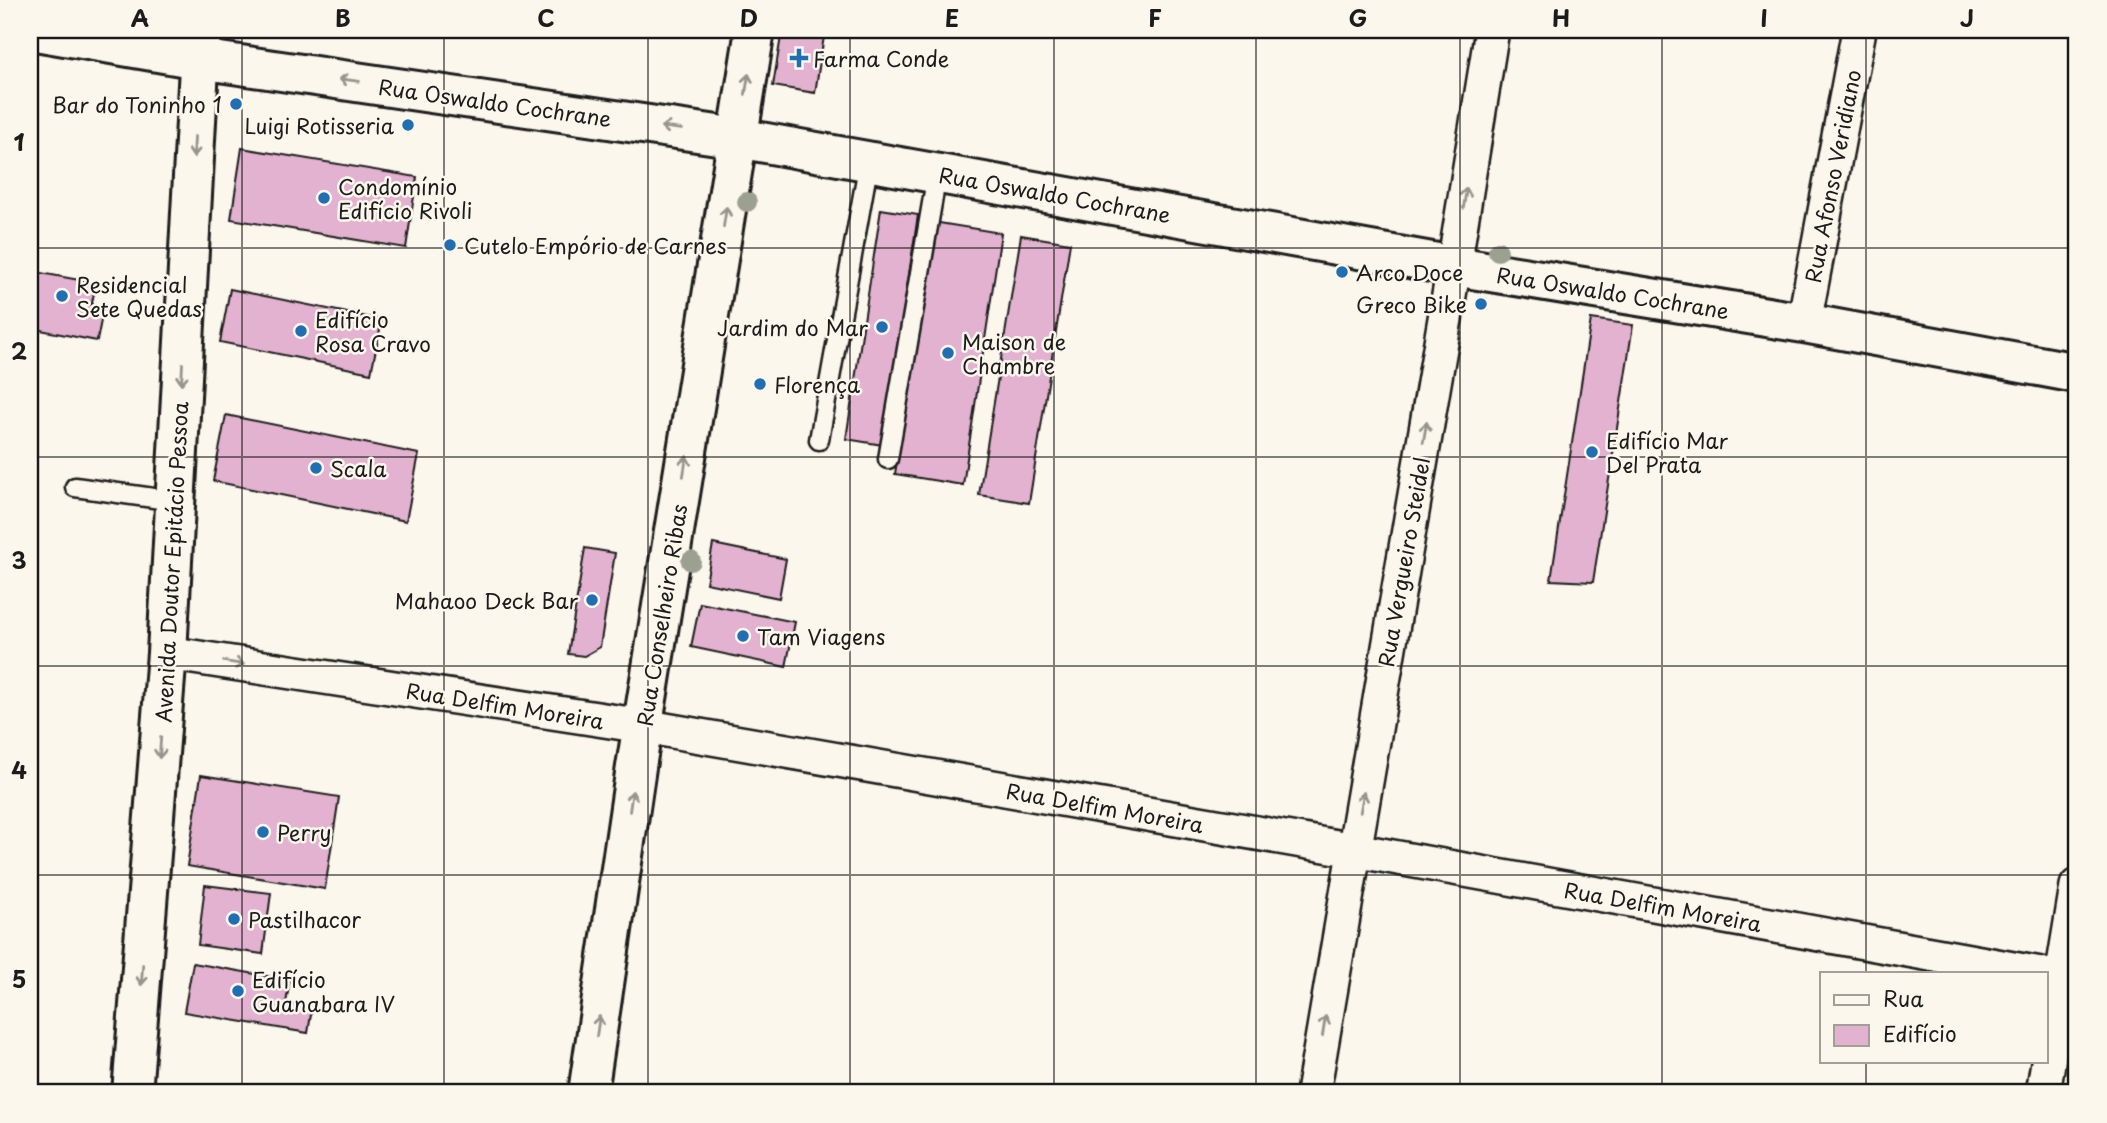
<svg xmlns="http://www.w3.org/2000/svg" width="2107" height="1123" font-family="'Playpen Sans',sans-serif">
<rect width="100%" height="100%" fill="#fbf7ec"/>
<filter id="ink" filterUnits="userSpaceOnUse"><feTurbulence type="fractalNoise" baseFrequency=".0143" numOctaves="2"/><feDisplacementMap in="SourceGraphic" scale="14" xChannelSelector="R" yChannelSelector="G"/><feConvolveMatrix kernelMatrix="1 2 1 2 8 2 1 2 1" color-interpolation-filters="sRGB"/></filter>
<g filter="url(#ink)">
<path fill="#e3b2d1" stroke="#1c1c1c" stroke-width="2" d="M782,30H825L815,93L773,86Z
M242,148L417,177L406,248L231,219Z
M881,209L918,215L883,445L846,439Z
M933,222L1001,233L963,485L895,474Z
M1021,235L1070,243L1029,503L979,495Z
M30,271L96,283L91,308L103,310L97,341L30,328Z
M230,289L382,320L371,373L220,342Z
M1591,319L1633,325L1593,582L1551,580Z
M226,415L419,454L406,521L213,481Z
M713,544L786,559L779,598L706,583Z
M585,548L615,553L600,647L584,656L568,654Z
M700,603L795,622L786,667L691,647Z
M201,775L339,797L325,889L187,866Z
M205,885L271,893L263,954L198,945Z
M193,963L290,980L286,1003L312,1008L308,1033L184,1012Z"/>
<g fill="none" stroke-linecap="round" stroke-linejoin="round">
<defs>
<path id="service" d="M819,440L869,161
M888,459L937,174
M75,487L175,501"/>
<path id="minor" d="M1804,323L1859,30
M167,653L643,726L1354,850L2041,974
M1313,1093L1454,266L1492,30
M2043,1093L2077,886"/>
<path id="tertiary" d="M30,30L199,59L738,138L1454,266L1804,323L2077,373"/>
<path id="secondary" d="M132,1093L167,653L201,30
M588,1093L636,767L755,30"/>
</defs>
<use href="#service" stroke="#1c1c1c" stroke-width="23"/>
<use href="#minor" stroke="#1c1c1c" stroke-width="38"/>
<use href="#tertiary" stroke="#1c1c1c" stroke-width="44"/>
<use href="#secondary" stroke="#1c1c1c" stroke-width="44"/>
<use href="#service" stroke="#fbf7ec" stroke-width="18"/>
<use href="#minor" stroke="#fbf7ec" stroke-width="33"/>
<use href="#tertiary" stroke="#fbf7ec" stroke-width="38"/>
<use href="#secondary" stroke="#fbf7ec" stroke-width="38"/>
</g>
<g fill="#9ca090">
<circle cx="747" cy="202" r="10"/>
<circle cx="1498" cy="251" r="10"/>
<circle cx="691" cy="561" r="10"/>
</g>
<defs><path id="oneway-shaft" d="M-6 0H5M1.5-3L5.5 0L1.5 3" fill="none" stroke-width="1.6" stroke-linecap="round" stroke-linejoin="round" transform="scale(1.75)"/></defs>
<g stroke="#97948e">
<use href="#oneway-shaft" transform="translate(349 80) rotate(-172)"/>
<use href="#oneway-shaft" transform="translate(747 84) rotate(-81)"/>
<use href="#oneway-shaft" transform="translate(671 128) rotate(-172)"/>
<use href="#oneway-shaft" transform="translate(194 147) rotate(93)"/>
<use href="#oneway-shaft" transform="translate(1465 198) rotate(-81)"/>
<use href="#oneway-shaft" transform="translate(725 217) rotate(-81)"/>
<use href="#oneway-shaft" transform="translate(182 374) rotate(93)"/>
<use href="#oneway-shaft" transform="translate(1425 432) rotate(-80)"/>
<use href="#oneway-shaft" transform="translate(685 466) rotate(-81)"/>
<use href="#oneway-shaft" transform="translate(234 663) rotate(9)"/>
<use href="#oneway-shaft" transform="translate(160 748) rotate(94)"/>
<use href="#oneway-shaft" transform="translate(631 801) rotate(-82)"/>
<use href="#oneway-shaft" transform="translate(1362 802) rotate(-80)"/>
<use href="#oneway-shaft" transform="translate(142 975) rotate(94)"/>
<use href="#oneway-shaft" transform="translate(598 1026) rotate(-82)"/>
<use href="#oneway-shaft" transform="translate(1324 1026) rotate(-81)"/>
</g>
</g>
<path fill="none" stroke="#1c1c1c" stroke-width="2" stroke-opacity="0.55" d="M242,30V1093M444,30V1093M648,30V1093M850,30V1093M1054,30V1093M1256,30V1093M1460,30V1093M1662,30V1093M1866,30V974M30,248H2077M30,457H2077M30,666H2077M30,875H2077M1866,1062V1093"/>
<g fill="#1f6fb2" stroke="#fbf7ec" stroke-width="2.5">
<path d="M795.5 47.5h7v7h7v7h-7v7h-7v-7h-7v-7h7z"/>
<circle cx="236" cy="104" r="7"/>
<circle cx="408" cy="125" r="7"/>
<circle cx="324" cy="198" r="7"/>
<circle cx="450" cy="245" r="7"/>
<circle cx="1342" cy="272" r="7"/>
<circle cx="62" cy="296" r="7"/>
<circle cx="1481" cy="304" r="7"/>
<circle cx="882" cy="327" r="7"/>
<circle cx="301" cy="331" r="7"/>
<circle cx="948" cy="353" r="7"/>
<circle cx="760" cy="384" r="7"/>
<circle cx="1592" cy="452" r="7"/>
<circle cx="316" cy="468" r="7"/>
<circle cx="592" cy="600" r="7"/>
<circle cx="743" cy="636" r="7"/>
<circle cx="263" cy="832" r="7"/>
<circle cx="234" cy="919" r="7"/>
<circle cx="238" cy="991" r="7"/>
</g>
<g text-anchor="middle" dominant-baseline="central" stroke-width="5" stroke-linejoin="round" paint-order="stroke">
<g font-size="21" fill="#1c1c1c" stroke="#fbf7ec" text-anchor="start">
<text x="813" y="58">Farma Conde</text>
<text x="222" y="104" text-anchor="end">Bar do Toninho 1</text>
<text x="394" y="125" text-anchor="end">Luigi Rotisseria</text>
<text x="338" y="186">Condomínio<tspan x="338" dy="24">Edifício Rivoli</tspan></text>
<text x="464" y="245">Cutelo Empório de Carnes</text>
<text x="1356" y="272">Arco Doce</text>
<text x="76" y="284">Residencial<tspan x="76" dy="24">Sete Quedas</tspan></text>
<text x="1467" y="304" text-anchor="end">Greco Bike</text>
<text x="315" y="319">Edifício<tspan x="315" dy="24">Rosa Cravo</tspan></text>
<text x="868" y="327" text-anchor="end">Jardim do Mar</text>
<text x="962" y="341">Maison de<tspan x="962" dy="24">Chambre</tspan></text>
<text x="774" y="384">Florença</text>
<text x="1606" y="440">Edifício Mar<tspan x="1606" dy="24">Del Prata</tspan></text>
<text x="330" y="468">Scala</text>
<text x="578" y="600" text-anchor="end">Mahaoo Deck Bar</text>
<text x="757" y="636">Tam Viagens</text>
<text x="277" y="832">Perry</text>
<text x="248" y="919">Pastilhacor</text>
<text x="252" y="979">Edifício<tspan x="252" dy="24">Guanabara IV</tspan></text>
</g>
<g font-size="21" fill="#1c1c1c" stroke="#fbf7ec">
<text transform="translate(495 102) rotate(8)">Rua Oswaldo Cochrane</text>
<text transform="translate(1832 176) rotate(-79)">Rua Afonso Veridiano</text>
<text transform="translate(1055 194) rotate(10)">Rua Oswaldo Cochrane</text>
<text transform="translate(1613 292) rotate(9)">Rua Oswaldo Cochrane</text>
<text transform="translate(171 562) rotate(-87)">Avenida Doutor Epitácio Pessoa</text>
<text transform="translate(1403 562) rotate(-80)">Rua Vergueiro Steidel</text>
<text transform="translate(661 615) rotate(-81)">Rua Conselheiro Ribas</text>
<text transform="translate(505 705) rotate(9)">Rua Delfim Moreira</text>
<text transform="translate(1105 807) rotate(10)">Rua Delfim Moreira</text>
<text transform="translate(1663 906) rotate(10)">Rua Delfim Moreira</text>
</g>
</g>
<rect width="2107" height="1123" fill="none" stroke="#fbf7ec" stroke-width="77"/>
<rect x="1820" y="972" width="228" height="91" fill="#fbf7ec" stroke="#a29f99" stroke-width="2"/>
<rect x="1834" y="995" width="35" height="10" fill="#fbf7ec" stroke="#a29f99" stroke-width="2"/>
<text x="1883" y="1007" font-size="21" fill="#1c1c1c">Rua</text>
<rect x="1834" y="1025" width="35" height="21" fill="#e3b2d1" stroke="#a29f99" stroke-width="2"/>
<text x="1883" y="1042" font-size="21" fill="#1c1c1c">Edifício</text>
<rect x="38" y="38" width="2030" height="1046" fill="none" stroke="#1c1c1c" stroke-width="2.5"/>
<g font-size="23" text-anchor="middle" font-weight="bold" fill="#1c1c1c">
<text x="140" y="27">A</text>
<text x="343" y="27">B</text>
<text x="546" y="27">C</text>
<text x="749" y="27">D</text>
<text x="952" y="27">E</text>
<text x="1155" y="27">F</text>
<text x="1358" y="27">G</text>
<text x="1561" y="27">H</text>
<text x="1764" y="27">I</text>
<text x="1967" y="27">J</text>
<text x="19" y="151">1</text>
<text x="19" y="360">2</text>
<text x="19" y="569">3</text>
<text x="19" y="779">4</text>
<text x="19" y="988">5</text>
</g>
</svg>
